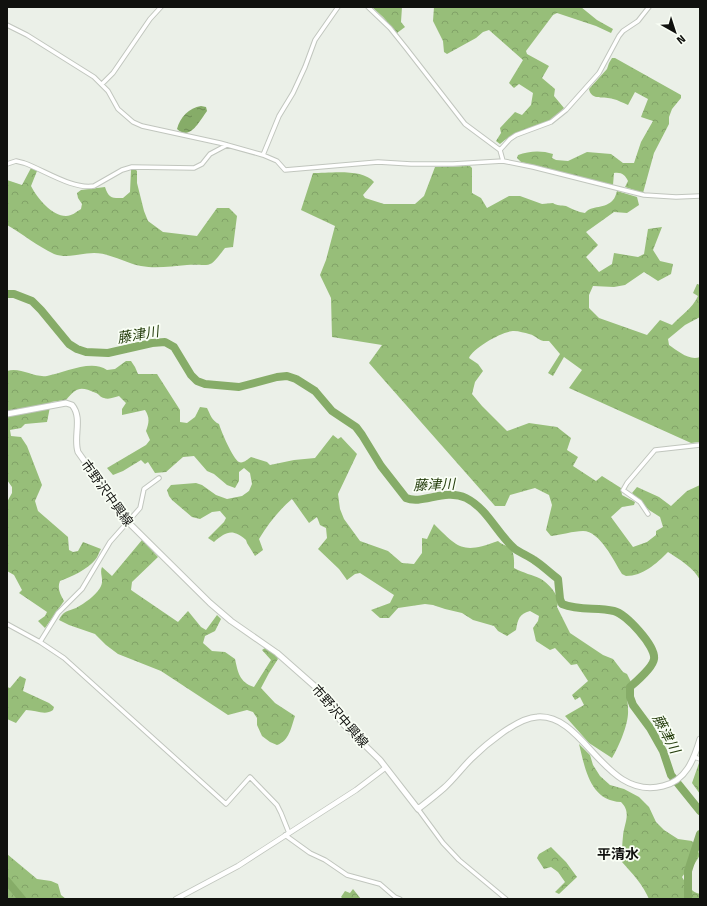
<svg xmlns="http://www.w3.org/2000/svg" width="707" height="906" font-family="'Fira Sans','Noto Sans JP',sans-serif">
<defs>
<pattern id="forest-crowns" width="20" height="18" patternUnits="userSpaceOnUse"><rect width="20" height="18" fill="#97be79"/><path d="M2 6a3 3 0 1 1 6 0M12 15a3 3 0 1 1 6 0" fill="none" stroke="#81a267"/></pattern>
<pattern id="water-ripples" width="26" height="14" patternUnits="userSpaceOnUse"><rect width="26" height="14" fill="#86ac68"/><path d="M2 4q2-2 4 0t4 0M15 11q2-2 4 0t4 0" fill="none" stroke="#6c8b54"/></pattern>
</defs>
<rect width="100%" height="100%" fill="#ebf0e8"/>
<path fill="url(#forest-crowns)" d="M372,7H402L401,22L405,27L397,33L383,17Z
M434,7H581L597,20L613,29L611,33L596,26L557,13L553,15L526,51L527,54L549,66L542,78L555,89L554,96L564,108C559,114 553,119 546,122C530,130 514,131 500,144L496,141L501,133L500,128L515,112L522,115L531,105L533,93L519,84L514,88L509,83L523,60L489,30L483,32L476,38L447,54L444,52L443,41L433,21Z
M612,58H615L681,95V98L672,109L669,117V124L654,153L643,193L625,187L628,181C625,175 622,172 614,173L613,185L521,162L517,158L518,155C529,151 541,150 553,154L552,158L556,160L568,161L587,152L611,154L623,163H634L641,142L653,121L641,117L648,99L635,92L628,105C623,103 618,100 613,99C605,96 591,101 589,89L607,69L609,63Z
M470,166L472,168V193L481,198L487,208L509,196H520L542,204L553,203C557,206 561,205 566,206C572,209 578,212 585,213C591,205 606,209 613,200C615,198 616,194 617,191L637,197L639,205L627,213L614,212L586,232L598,245L586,257L599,272L612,264L614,253L638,257L644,254L648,229L662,227L653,250L660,261L673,264L671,274L658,281L644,272L625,285L614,287L593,286L589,295V308L599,318L647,335L660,320L672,325C682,314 692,309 698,296L693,293L697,284L700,285V317L685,325L668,339L669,345C678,351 689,361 700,357V442L691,443L569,388L582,370L564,357L553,376L548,373L560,354L549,341C537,342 538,336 529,334C525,333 519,331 514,331C503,331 473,348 469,358L478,364L483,371L475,382L472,394L482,406L507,431L529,423L557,427L571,438L567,450L578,457L573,466L596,481L602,476L621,488L622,495L635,502L634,505L622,507L611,517L633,547L647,542L656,535V531L663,527L660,517L649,510L632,493L637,487L659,497L671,506L687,491L700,485V580C694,568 679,559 668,552C656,564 643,576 626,576L622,574C614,561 600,531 583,531C573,531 561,535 551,536L546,530L552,505L549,495L535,488L510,495L505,506H495L369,363L382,345L332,337L331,298L320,275L326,260L335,226L301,210L313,173C329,173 363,168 374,182L363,195L365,198L384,204H415L424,196L435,167Z
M31,168L37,171L31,186C37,198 52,216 66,216C72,216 76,212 81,209L82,204L78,198L77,193L81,190L105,187C109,199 112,198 123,198L130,192L131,170L135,169L137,171V183L144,211L148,221L163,232L197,236L217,208H229L237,216L233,247L225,248C208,270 213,264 187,265C171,266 157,269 141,266C125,263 110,253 94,253C80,253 68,259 54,254C37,246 23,234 7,225V180L22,185Z
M126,361H131L135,367L138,374H157L180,410V422L187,423L195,417L200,407L207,408C210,414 212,421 219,424C221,431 233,459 239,462C243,464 248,459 251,457L267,462L270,465L294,460L315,458L333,435L338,439L341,437L357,454L338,494L340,509L344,519L360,541L388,551L402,563L414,564L422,553V538L427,539L434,524C459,549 463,554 498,541C501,544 505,545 509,547C515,552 514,561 514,568C523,573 533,575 541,579C550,585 561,597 557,607L570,633L603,655L613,659L623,672L627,674L631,682C624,696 628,696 628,710C629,723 619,746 612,758L589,743L565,716L584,705L580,697L575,700L572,695L588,681L577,664L571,665L555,648L550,650L536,641L533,628L538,621L539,616L530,611C519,614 518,619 516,630L507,636L498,631L494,626L473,620L462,613L445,609L433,605L425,604L398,608L389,618H380L371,610L390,603L394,595L360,573L355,574L347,580L339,569L318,549L327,538L326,528L320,525L317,517L309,523L292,499C279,510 268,524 259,539L263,550L255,556L247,543L246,540C232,528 226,532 214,542L208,538L224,522L226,518L220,511L212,512L200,519L192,517L172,500L169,496L167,490L171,485L196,483L202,485L216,495L227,499L242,496L249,491L252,484L250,473L244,468L239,472V481L235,488L227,485L214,474L207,471L194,456L183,457L166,472L155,473L148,462L145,464L141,460L123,471L113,475L107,468L146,445L150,440L146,431C149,422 150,418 145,410L122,415V409L126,403L119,396C115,397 109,400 104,398C101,398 99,394 96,393C80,386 77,387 66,400L51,402L47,422L25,424L21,428L10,430L11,436L21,437L27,446L42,485L35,501L38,511L68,537L69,550L73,552L78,551L83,542L101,549C99,552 98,557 95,560C88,569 71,577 60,581C57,588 60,594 64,601L45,628L38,621L45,616L47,612L19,593L22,590L14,575L7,571V502L12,493V487L7,480V371C21,367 34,378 47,376C64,373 91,359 107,370L115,369Z
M142,540L158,557L132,582L131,590L178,622L188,611L201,627L206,630L217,615L221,619L215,631L205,636L203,643L212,651L225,652L235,659C238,672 239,682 254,687L271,660L262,650L265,648L275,654L278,659L269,673L261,688L275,703L295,716C291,728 289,741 277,745L270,742L262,736L257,725V718L253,712L247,710L228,715L161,671L118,654L106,645L95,634L69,625L59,620C63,611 68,611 76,608C85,603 95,596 100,588C105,580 99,574 102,567L112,576Z
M20,676L26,679L23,691L49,703L54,707L53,710C45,716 36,710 26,710L16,723L7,719V687L10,688Z
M579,744L590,755L593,765L600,776L610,785L624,789L639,797L649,807L656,822L664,830L678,839L692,841L700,855L692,868L685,873L682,877C687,885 691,892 700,894V899H649C643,885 633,874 622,862C622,854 622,844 623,836C624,823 632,813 621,802C590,801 585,768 579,744Z
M699,763L700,764V794L692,783Z
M551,847L566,862L577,877L559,894L555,892L565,882L558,872L551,867L544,869L537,858L539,854Z
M7,854L37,879L51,881L58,884L61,895L66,899H7Z
M353,889L361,899H343L341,897L345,891L350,893Z"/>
<path fill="url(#water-ripples)" d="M201,106L206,107L207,111C200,120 190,142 177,129C180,117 189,108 201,106Z"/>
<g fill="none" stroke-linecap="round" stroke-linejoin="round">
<path stroke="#86ac68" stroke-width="8" d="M7,294H14L32,301L41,310L69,344L77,349L86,352L108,353L152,343L165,342L174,347L191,375L197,381L205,384L239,387L277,377L287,376L296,379L315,391L332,411L356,427L362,435L381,466L406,498C422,505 445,488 466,498C488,509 497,534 515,549C521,553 528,556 534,560C542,565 550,573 558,579L560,599L562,604C580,611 596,607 614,611C626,614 656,646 654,659C653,667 636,682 630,687V697L633,705L650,728L663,751L671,775L700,811
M7,881L22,899
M688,899V871L700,834"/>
<defs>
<path id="minor" d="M368,7L390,28L406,48L465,124L500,150L503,161
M7,25L27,35L94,77L108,91L118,109L133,122L142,126L220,143L263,155L277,161L285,170L378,162L411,164H453L503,161L533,167L644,195L676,197L700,196
M102,84L113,73L150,19L161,7
M500,150L510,139L516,135L551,122L566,110L599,73L619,36L623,31L638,21L649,7
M263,155L279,116L293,93L305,67L315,40L338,7
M7,164L16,161L24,163C44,170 73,190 94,186L122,170L132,167L194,168L202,164L210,154L227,145
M648,514L640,502L623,490L627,483L655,450L700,445
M7,624L40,642L64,658L226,804L250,777L277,805L281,813L289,833
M40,642L58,613L82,589L110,542L140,508L144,489L159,478
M694,757L700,759
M418,809L443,843L459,860L506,899
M285,835L310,853L325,860L347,875L380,884L395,897L400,899"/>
<path id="tertiary" d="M176,899L238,866L356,790L385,768"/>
<path id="secondary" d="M7,414L66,403L72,405C83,418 73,437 78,452L127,521L210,603L231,621L277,653L319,690L343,724L380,760L418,809C427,802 436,795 444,788C454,779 462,768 471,759C485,745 517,718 537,717C585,713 604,801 663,786C686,781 694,759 700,739"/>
</defs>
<use href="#minor" stroke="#c1c6be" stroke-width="5.5"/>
<use href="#tertiary" stroke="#c1c6be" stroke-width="6"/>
<use href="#secondary" stroke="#c1c6be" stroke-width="7"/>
<use href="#minor" stroke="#fff" stroke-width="3.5"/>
<use href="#tertiary" stroke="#fff" stroke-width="4.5"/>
<use href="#secondary" stroke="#fff" stroke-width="5"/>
</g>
<g text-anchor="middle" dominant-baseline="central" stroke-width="3.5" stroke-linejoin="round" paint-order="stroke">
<g font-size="13" fill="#10110e" stroke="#f9fef5">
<text transform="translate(107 493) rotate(54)">市野沢中興線</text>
<text transform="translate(340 716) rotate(49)">市野沢中興線</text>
</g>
<g font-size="14" font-style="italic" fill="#253e0d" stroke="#f9fef5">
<text transform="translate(138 335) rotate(-10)">藤津川</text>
<text transform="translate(434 485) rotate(-2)">藤津川</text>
<text transform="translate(666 734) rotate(62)">藤津川</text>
</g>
<g font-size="14" font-weight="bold" fill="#10110e" stroke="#f9fef5">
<text x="618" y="854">平清水</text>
</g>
</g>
<rect width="707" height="906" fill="none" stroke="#10110e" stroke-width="16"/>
<g transform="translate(675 32) rotate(141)" stroke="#f9fef5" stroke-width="3" paint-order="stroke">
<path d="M0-3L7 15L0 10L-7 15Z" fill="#10110e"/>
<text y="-6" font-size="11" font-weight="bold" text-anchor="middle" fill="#10110e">N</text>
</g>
</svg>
